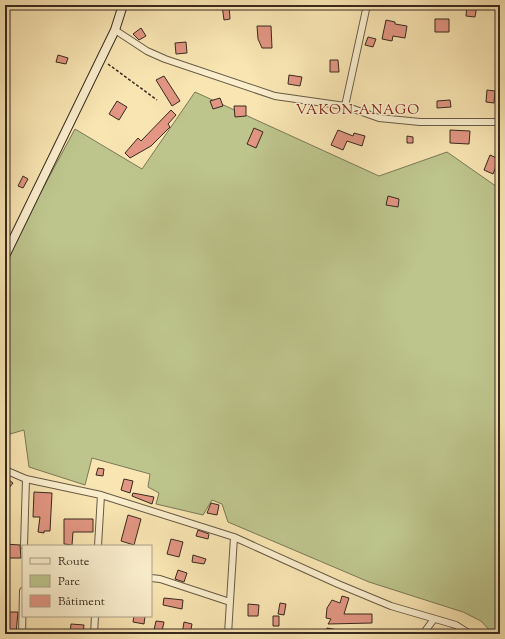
<svg xmlns="http://www.w3.org/2000/svg" width="505" height="639" font-family="'Sorts Mill Goudy',serif">
<rect width="100%" height="100%" fill="#f8e5b2"/>
<filter id="stains"><feTurbulence type="fractalNoise" baseFrequency=".005" numOctaves="4"/><feColorMatrix values="0 0 0 0 .2 0 0 0 0 .09 0 0 0 0 .02 0 0 0 .5 -.17"/></filter>
<radialGradient id="worn" r=".72"><stop offset=".6" stop-color="#630" stop-opacity="0"/><stop offset="1" stop-color="#630" stop-opacity=".3"/></radialGradient>
<path fill="#bdc58c" stroke="#7a7856" d="M195,92L379,176L447,152L500,189V634H493L481,621L463,612L369,582L228,522L222,504L212,500L203,515L156,504L159,493L148,487L150,474L92,458L85,485L29,467L24,430L10,434L5,455V265L29,214L75,129L142,169Z"/>
<path fill="#e29683" stroke="#382a1f" d="M222,5H229L230,19L224,20Z
M467,5H477L475,17L466,16Z
M435,19H449V32H435Z
M386,20L395,22V24L407,26L405,38L393,36L392,41L382,39Z
M257,26H271L272,48H262L258,39Z
M141,28L146,36L139,40L133,34Z
M368,37L376,39L373,47L365,45Z
M186,42L187,53L176,54L175,43Z
M58,55L68,58L66,64L56,62Z
M330,60H338L339,72H330Z
M289,75L302,77L300,86L288,84Z
M164,76L180,101L172,106L156,80Z
M487,90L495,91L494,103L486,102Z
M220,98L223,106L213,109L210,101Z
M450,100L451,107L437,108V101Z
M117,101L127,107L119,120L109,114Z
M234,106H246V116L235,117Z
M171,110L176,115L168,124L170,127L151,146L130,158L125,153L138,138L141,141Z
M254,128L263,132L256,148L247,144Z
M338,130L353,136L354,133L365,136L362,146L347,141L343,150L331,145Z
M450,130L470,131L469,144L450,143Z
M407,136L413,137V143H407Z
M490,155L499,159L493,174L484,170Z
M23,176L28,179L23,188L18,186Z
M388,196L399,199L398,207L386,205Z
M98,468L104,469L103,476L96,475Z
M5,477L13,483L5,493Z
M124,479L133,481L130,493L121,490Z
M34,492L52,493L50,531H44V533L38,532L40,517H33Z
M133,493L154,497L152,504L132,496Z
M211,503L219,505L217,515L207,513Z
M128,515L141,519L134,545L121,541Z
M64,519H93V532H73L72,545L64,544Z
M198,530L209,534L208,539L196,536Z
M171,539L183,542L179,557L167,554Z
M5,544L20,545L21,558H5Z
M193,555L206,559L204,564L192,562Z
M178,570L187,573L184,582L175,579Z
M342,596L349,598L344,614H372V623L328,624L331,619L326,618L327,608L332,600L340,603Z
M164,598L183,600L182,609L163,605Z
M280,603L286,604L284,615L278,614Z
M248,604L259,605L258,616H248Z
M5,612H18L16,634H5Z
M134,616H145L144,624L133,622Z
M273,616H279V626H273Z
M156,621L164,622L162,631L154,630Z
M184,622L192,624L190,634H182Z
M71,624L84,625L83,634H70Z
M327,628L344,631V634H324Z"/>
<g fill="none" stroke-linecap="round" stroke-linejoin="round">
<defs>
<path id="minor" d="M115,30L147,51L165,59L275,96L345,106L379,118L420,122H500
M345,106L367,5
M5,470L26,479L101,495L234,537L338,584L391,606L456,625L470,634
M24,546L26,479
M98,546L101,495
M151,578L160,579L230,602
M22,634L23,591
M94,634L95,616
M228,634L234,537
M423,634L434,619"/>
<path id="secondary" d="M5,256L115,30L123,5"/>
</defs>
<use href="#minor" stroke="#685944" stroke-width="8"/>
<use href="#secondary" stroke="#382a1f" stroke-width="10"/>
<path stroke="#382a1f" stroke-width="1.5" stroke-dasharray="3 2" stroke-linecap="butt" d="M108,64L157,100"/>
<use href="#minor" stroke="#faeecd" stroke-width="6"/>
<use href="#secondary" stroke="#faeecd" stroke-width="8"/>
</g>
<g text-anchor="middle" dominant-baseline="central" stroke-width="3" stroke-linejoin="round" paint-order="stroke">
<g font-size="14" letter-spacing="1" fill="#7a1f14" stroke="#faeecd">
<text x="358" y="111">VAKON-ANAGO</text>
</g>
</g>
<rect width="505" height="639" fill="none" stroke="#f8e5b2" stroke-width="20"/>
<rect x="6" y="6" width="493" height="627" fill="none" stroke="#382a1f" stroke-width="2"/>
<rect x="10" y="10" width="485" height="619" fill="none" stroke="#382a1f"/>
<rect x="22" y="545" width="130" height="72" fill="#faeecd" stroke="#aca087"/>
<rect x="30" y="558" width="20" height="6" fill="#faeecd" stroke="#aca087"/>
<text x="58" y="565" font-size="12" fill="#382a1f">Route</text>
<rect x="30" y="575" width="20" height="12" fill="#bdc58c" stroke="#aca087"/>
<text x="58" y="585" font-size="12" fill="#382a1f">Parc</text>
<rect x="30" y="595" width="20" height="12" fill="#e29683" stroke="#aca087"/>
<text x="58" y="605" font-size="12" fill="#382a1f">Bâtiment</text>
<rect width="100%" height="100%" filter="url(#stains)"/>
<rect width="100%" height="100%" fill="url(#worn)"/>
</svg>
